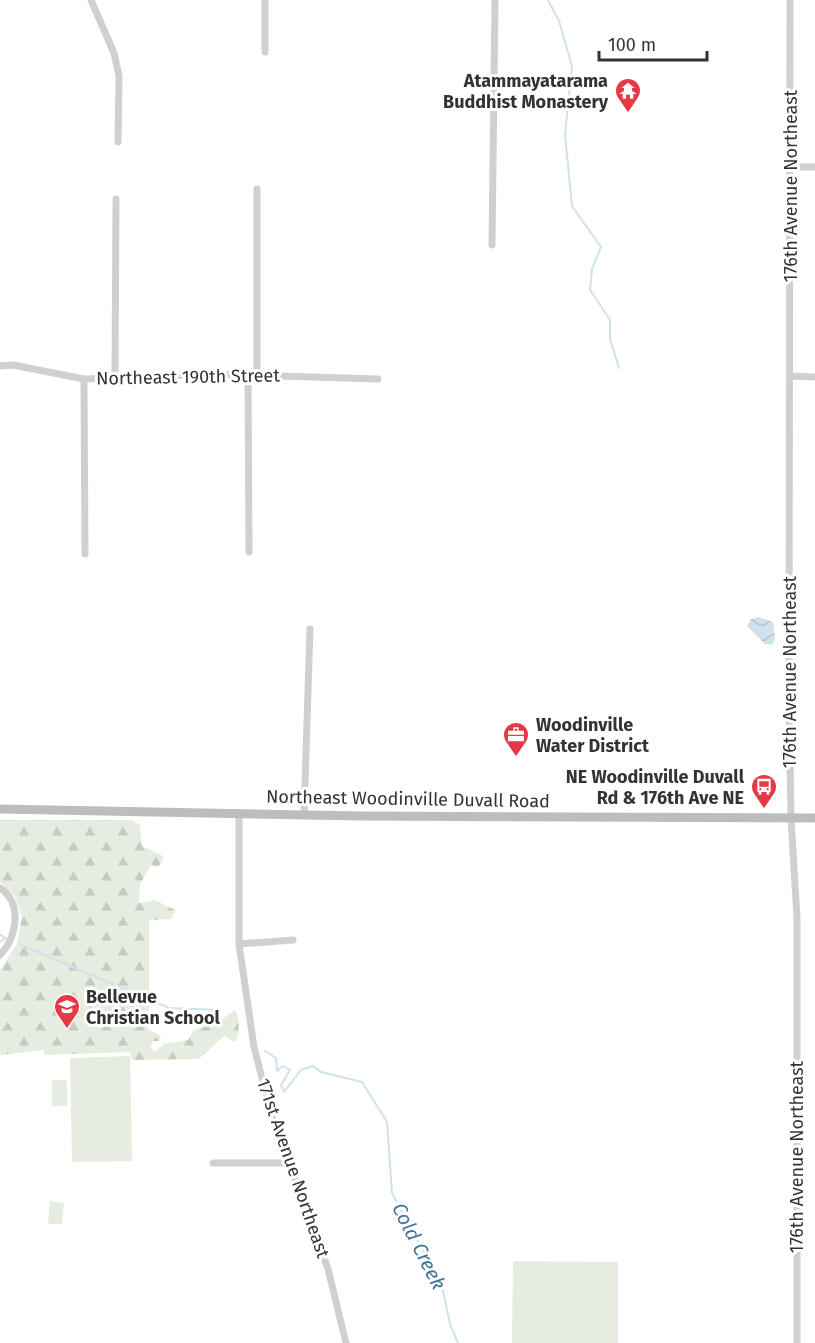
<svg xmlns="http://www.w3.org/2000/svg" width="815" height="1343" font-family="'Fira Sans',sans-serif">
<defs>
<pattern id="forest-firs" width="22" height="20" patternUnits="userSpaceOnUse" patternTransform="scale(1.5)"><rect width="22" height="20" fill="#e6ecdf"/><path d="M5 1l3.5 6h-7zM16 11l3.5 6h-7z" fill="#c6cbc0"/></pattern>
<pattern id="water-waves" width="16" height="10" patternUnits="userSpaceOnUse" patternTransform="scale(1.5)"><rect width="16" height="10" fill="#cfe2ee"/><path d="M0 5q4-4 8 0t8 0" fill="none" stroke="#b2c2cd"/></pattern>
</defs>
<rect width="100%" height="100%" fill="#fff"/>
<path fill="#e6ecdf" d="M130,1056L132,1161L72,1162L70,1058Z
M52,1080H67V1106H52Z
M50,1201L64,1203L62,1224H48Z
M513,1261L618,1262V1343H512Z"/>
<path fill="url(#forest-firs)" d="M0,820H132L140,825L142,846L163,856V861L158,867L151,865L140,884L139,903L155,900L175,910L171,919L149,920V1009L146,1017L148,1029L161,1036L159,1041H153L150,1048L155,1052L164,1044L188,1040L194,1030L217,1023L235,1010C240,1016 240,1036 235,1042L224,1036L199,1059L132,1060L130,1052L45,1055L43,1050L0,1055V970L17,944L22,917L15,896L0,882Z"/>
<path fill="url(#water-waves)" d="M758,617L773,622L775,639L772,645L765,644L747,626L751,619Z"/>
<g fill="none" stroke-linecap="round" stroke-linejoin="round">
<path stroke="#cfe2ee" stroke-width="2" d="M548,0L559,21L572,66L565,134L572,206L601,247L592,269L590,290L610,320V339L619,368
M0,935L6,938
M0,942L6,938
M21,945L169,1008L219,1010
M265,1051L276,1058L277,1071L283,1066L290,1070L281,1085L284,1092L301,1070L313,1066L321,1072L362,1082L387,1122L392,1193L442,1286L450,1324L458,1343"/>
<path stroke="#d0d0d0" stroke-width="7" d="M91,0L114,53L119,76L118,142
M790,0L789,699L791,818L797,918V1343
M265,52V0
M791,167H815
M492,245L495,0
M0,366L13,365L84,379L209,374L378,379
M248,375L249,552
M257,375V189
M790,376L815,377
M115,378L116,199
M84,379L85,554
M239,813V944L254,1047L272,1117L328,1269L346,1343
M304,815L310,629
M0,888C23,903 17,937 0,955
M239,944L293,940
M213,1163H288"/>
<path stroke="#bdbdbd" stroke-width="9" d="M0,809L361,816L815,818"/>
</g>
<defs>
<symbol id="temple-pin" viewBox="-11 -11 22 30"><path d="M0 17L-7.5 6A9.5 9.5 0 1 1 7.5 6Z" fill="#e63946" stroke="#fff"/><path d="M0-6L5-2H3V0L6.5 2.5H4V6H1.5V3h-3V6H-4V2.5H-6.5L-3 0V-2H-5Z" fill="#fff"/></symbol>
<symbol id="office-pin" viewBox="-11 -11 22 30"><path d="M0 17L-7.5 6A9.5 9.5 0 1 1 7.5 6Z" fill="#e63946" stroke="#fff"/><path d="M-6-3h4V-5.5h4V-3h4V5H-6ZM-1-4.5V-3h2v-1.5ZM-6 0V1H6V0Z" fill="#fff"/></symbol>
<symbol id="bus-pin" viewBox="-11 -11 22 30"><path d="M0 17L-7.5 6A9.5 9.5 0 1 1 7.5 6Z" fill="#e63946" stroke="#fff"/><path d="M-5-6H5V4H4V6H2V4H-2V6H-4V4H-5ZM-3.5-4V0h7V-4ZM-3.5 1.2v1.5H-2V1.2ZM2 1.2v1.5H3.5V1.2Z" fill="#fff"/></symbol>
<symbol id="school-pin" viewBox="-11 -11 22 30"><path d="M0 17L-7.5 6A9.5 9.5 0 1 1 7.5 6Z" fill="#e63946" stroke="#fff"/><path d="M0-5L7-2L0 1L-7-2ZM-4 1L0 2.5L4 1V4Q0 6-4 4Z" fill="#fff"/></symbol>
</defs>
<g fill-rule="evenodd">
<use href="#temple-pin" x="613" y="76" width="30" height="40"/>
<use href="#office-pin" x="501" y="720" width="30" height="40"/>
<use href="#bus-pin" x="749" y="772" width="30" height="40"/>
<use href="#school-pin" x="52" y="992" width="30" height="40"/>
</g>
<g text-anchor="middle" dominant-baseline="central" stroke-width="6" stroke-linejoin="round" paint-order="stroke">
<g font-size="18" font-weight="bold" fill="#333" stroke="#fff" text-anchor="end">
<text x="608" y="81">Atammayatarama<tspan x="608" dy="21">Buddhist Monastery</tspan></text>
<text x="536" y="725" text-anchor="start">Woodinville<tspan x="536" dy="21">Water District</tspan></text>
<text x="744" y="777">NE Woodinville Duvall<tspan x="744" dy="21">Rd &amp; 176th Ave NE</tspan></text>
<text x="86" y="997" text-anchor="start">Bellevue<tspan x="86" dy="21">Christian School</tspan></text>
</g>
<g font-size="18" fill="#333" stroke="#fff">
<text transform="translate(791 186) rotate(-90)">176th Avenue Northeast</text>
<text transform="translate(188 377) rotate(-1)">Northeast 190th Street</text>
<text transform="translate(790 672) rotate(-90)">176th Avenue Northeast</text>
<text transform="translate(408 799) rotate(1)">Northeast Woodinville Duvall Road</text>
<text transform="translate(797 1157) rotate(-90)">176th Avenue Northeast</text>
<text transform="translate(293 1168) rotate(71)">171st Avenue Northeast</text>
</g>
<g font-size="20" font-style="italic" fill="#3f7597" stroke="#fff">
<text transform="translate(419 1246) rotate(63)">Cold Creek</text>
</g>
</g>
<path d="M599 51v9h108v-9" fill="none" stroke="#333333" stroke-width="3"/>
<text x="608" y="51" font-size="18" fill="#333333" stroke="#ffffff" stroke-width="4.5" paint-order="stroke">100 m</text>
</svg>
